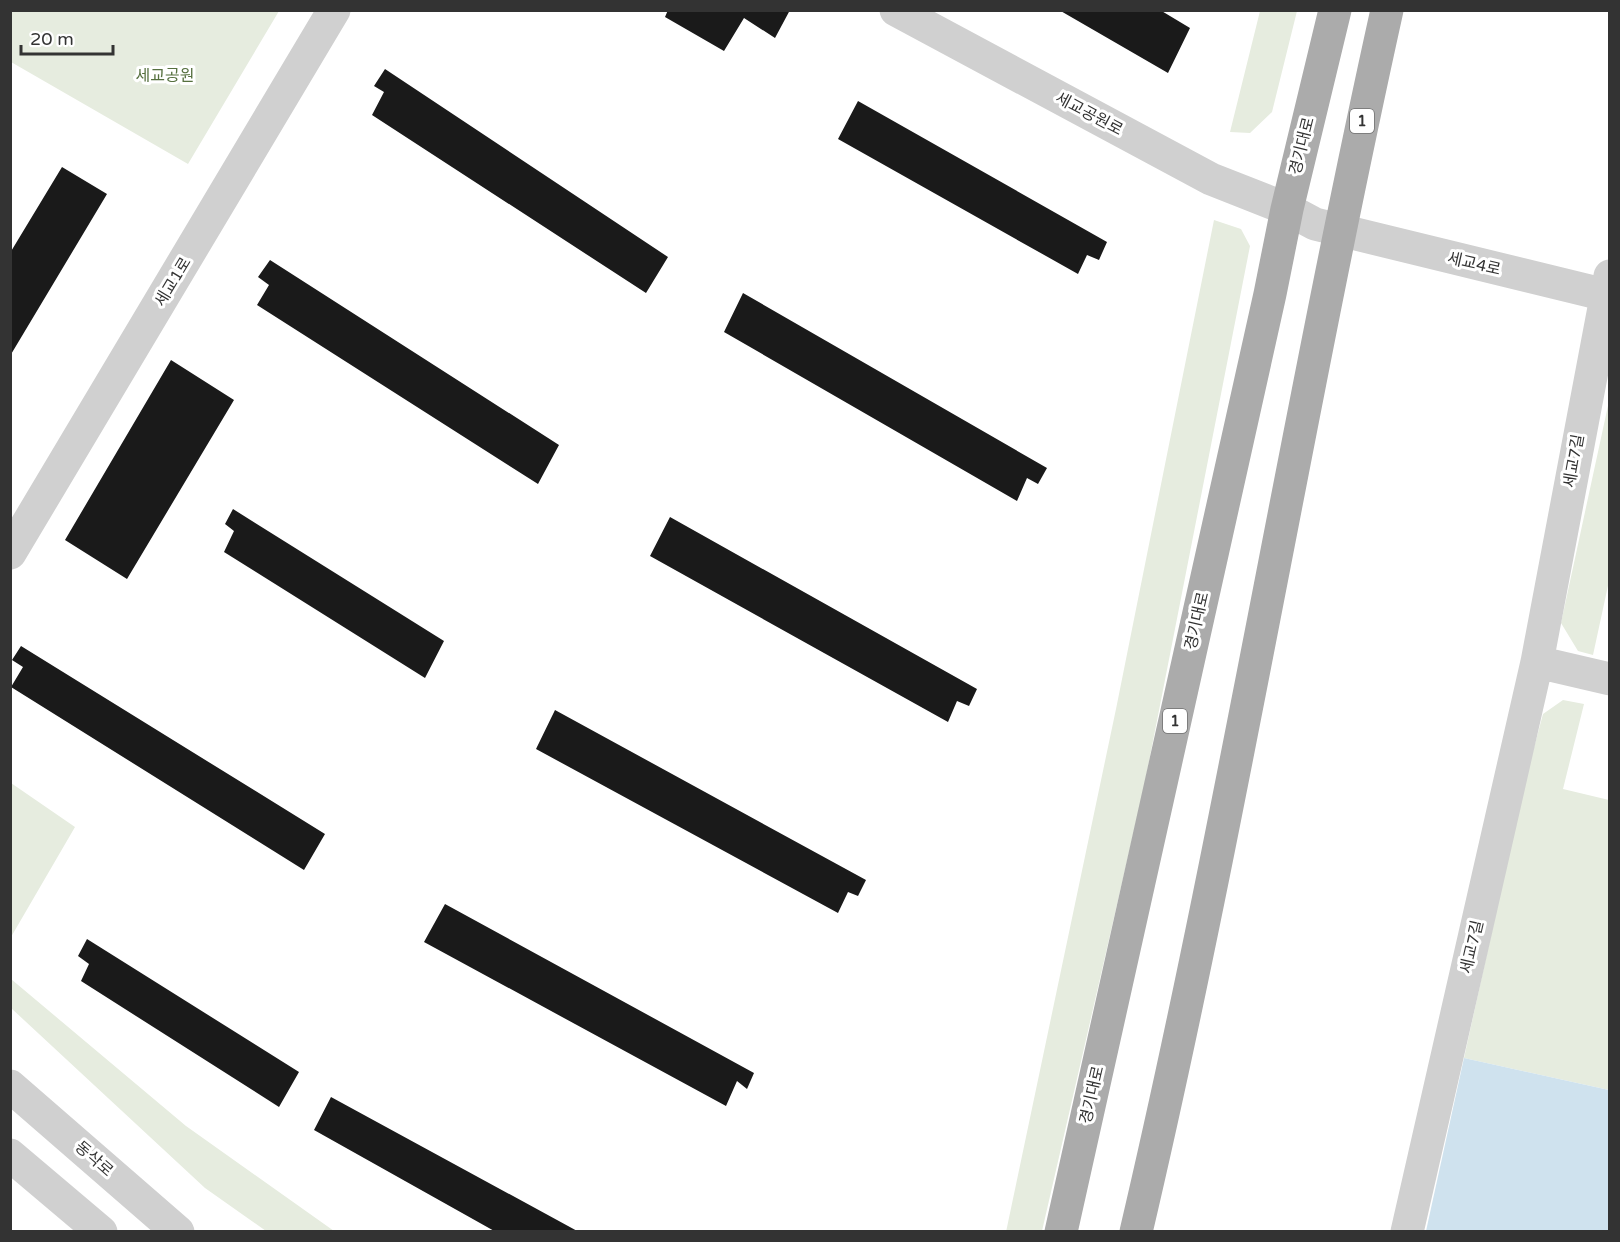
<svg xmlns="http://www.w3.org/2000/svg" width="1620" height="1242" font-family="'Varela Round','Noto Sans KR',sans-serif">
<rect width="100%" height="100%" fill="#fff"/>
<path fill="#e6ecdf" d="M11,10H279V11L188,164L11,62Z
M1260,11H1297L1272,112L1250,133L1230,132Z
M1214,220L1241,229L1250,246L1144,787L1042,1231L1006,1232L1116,709Z
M1609,401V581L1593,655L1578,651L1561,623Z
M1563,700L1584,704L1563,789L1609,800V1090L1464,1058L1525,781L1543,714Z
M11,783L75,827L11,937Z
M11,979L186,1126L334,1231H266L205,1188L11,1008Z"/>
<path fill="#cfe2ee" d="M1464,1058L1609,1090V1231H1426Z"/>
<path fill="#1a1a1a" d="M668,10H790L775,38L744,18L724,51L665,17Z
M1059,10H1160L1190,28L1168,73Z
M385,69L668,257L646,293L372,115L384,92L374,86Z
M858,101L1107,242L1099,260L1087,255L1078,274L838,139Z
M62,167L107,194L10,356V253Z
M270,260L559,445L538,484L257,305L269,285L258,277Z
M743,293L1047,468L1038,484L1027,478L1017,501L724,332Z
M171,360L234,400L127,579L65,540Z
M233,509L444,641L425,678L224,552L234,531L225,524Z
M670,517L977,689L969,706L957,701L948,722L650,556Z
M21,646L325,834L304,870L11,687L23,667L12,660Z
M555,710L866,880L858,896L848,892L838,913L536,749Z
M445,904L754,1073L747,1089L737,1081L726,1106L424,942Z
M87,939L299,1072L279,1107L81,981L89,964L78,956Z
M331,1097L579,1232H496L314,1130Z"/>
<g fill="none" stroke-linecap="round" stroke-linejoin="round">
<path stroke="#d0d0d0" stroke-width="33" d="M896,10L1211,179L1287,209L1315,224L1610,296
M10,553L334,10
M1537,662L1610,679
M10,1086L178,1232
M10,1155L101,1232
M1407,1232L1537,662L1610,276"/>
<path stroke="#ababab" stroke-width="33" d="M1061,1232L1270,294L1287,209L1335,10
M1136,1232C1231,827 1297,416 1387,10"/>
</g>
<g text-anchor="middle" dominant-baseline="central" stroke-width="6" stroke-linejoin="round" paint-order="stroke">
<g fill="#fff" stroke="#707070" stroke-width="1.5">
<rect x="1350" y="109" width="24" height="24" rx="4.5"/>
<rect x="1163" y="709" width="24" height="24" rx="4.5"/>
</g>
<g font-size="15" font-weight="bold" fill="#333">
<text x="1362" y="121">1</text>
<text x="1175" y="721">1</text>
</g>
<g font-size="16" fill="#56703f" stroke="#fff">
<text x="165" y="76">세교공원</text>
</g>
<g font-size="16" fill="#333" stroke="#fff">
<text transform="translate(1089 114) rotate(28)">세교공원로</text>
<text transform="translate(1302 146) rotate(-76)">경기대로</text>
<text transform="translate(1474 264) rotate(13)">세교4로</text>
<text transform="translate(173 282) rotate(-59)">세교1로</text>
<text transform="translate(1574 461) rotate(-80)">세교7길</text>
<text transform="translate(1197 621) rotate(-77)">경기대로</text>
<text transform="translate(1472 947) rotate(-77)">세교7길</text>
<text transform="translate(1092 1095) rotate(-77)">경기대로</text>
<text transform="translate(94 1159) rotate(41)">동삭로</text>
</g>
</g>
<rect width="1620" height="1242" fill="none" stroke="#333333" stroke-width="24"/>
<path d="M21 45v9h92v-9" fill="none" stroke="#333333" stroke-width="3"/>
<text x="30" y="45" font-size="18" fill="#333333" stroke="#ffffff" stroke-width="4.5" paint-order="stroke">20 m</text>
</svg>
